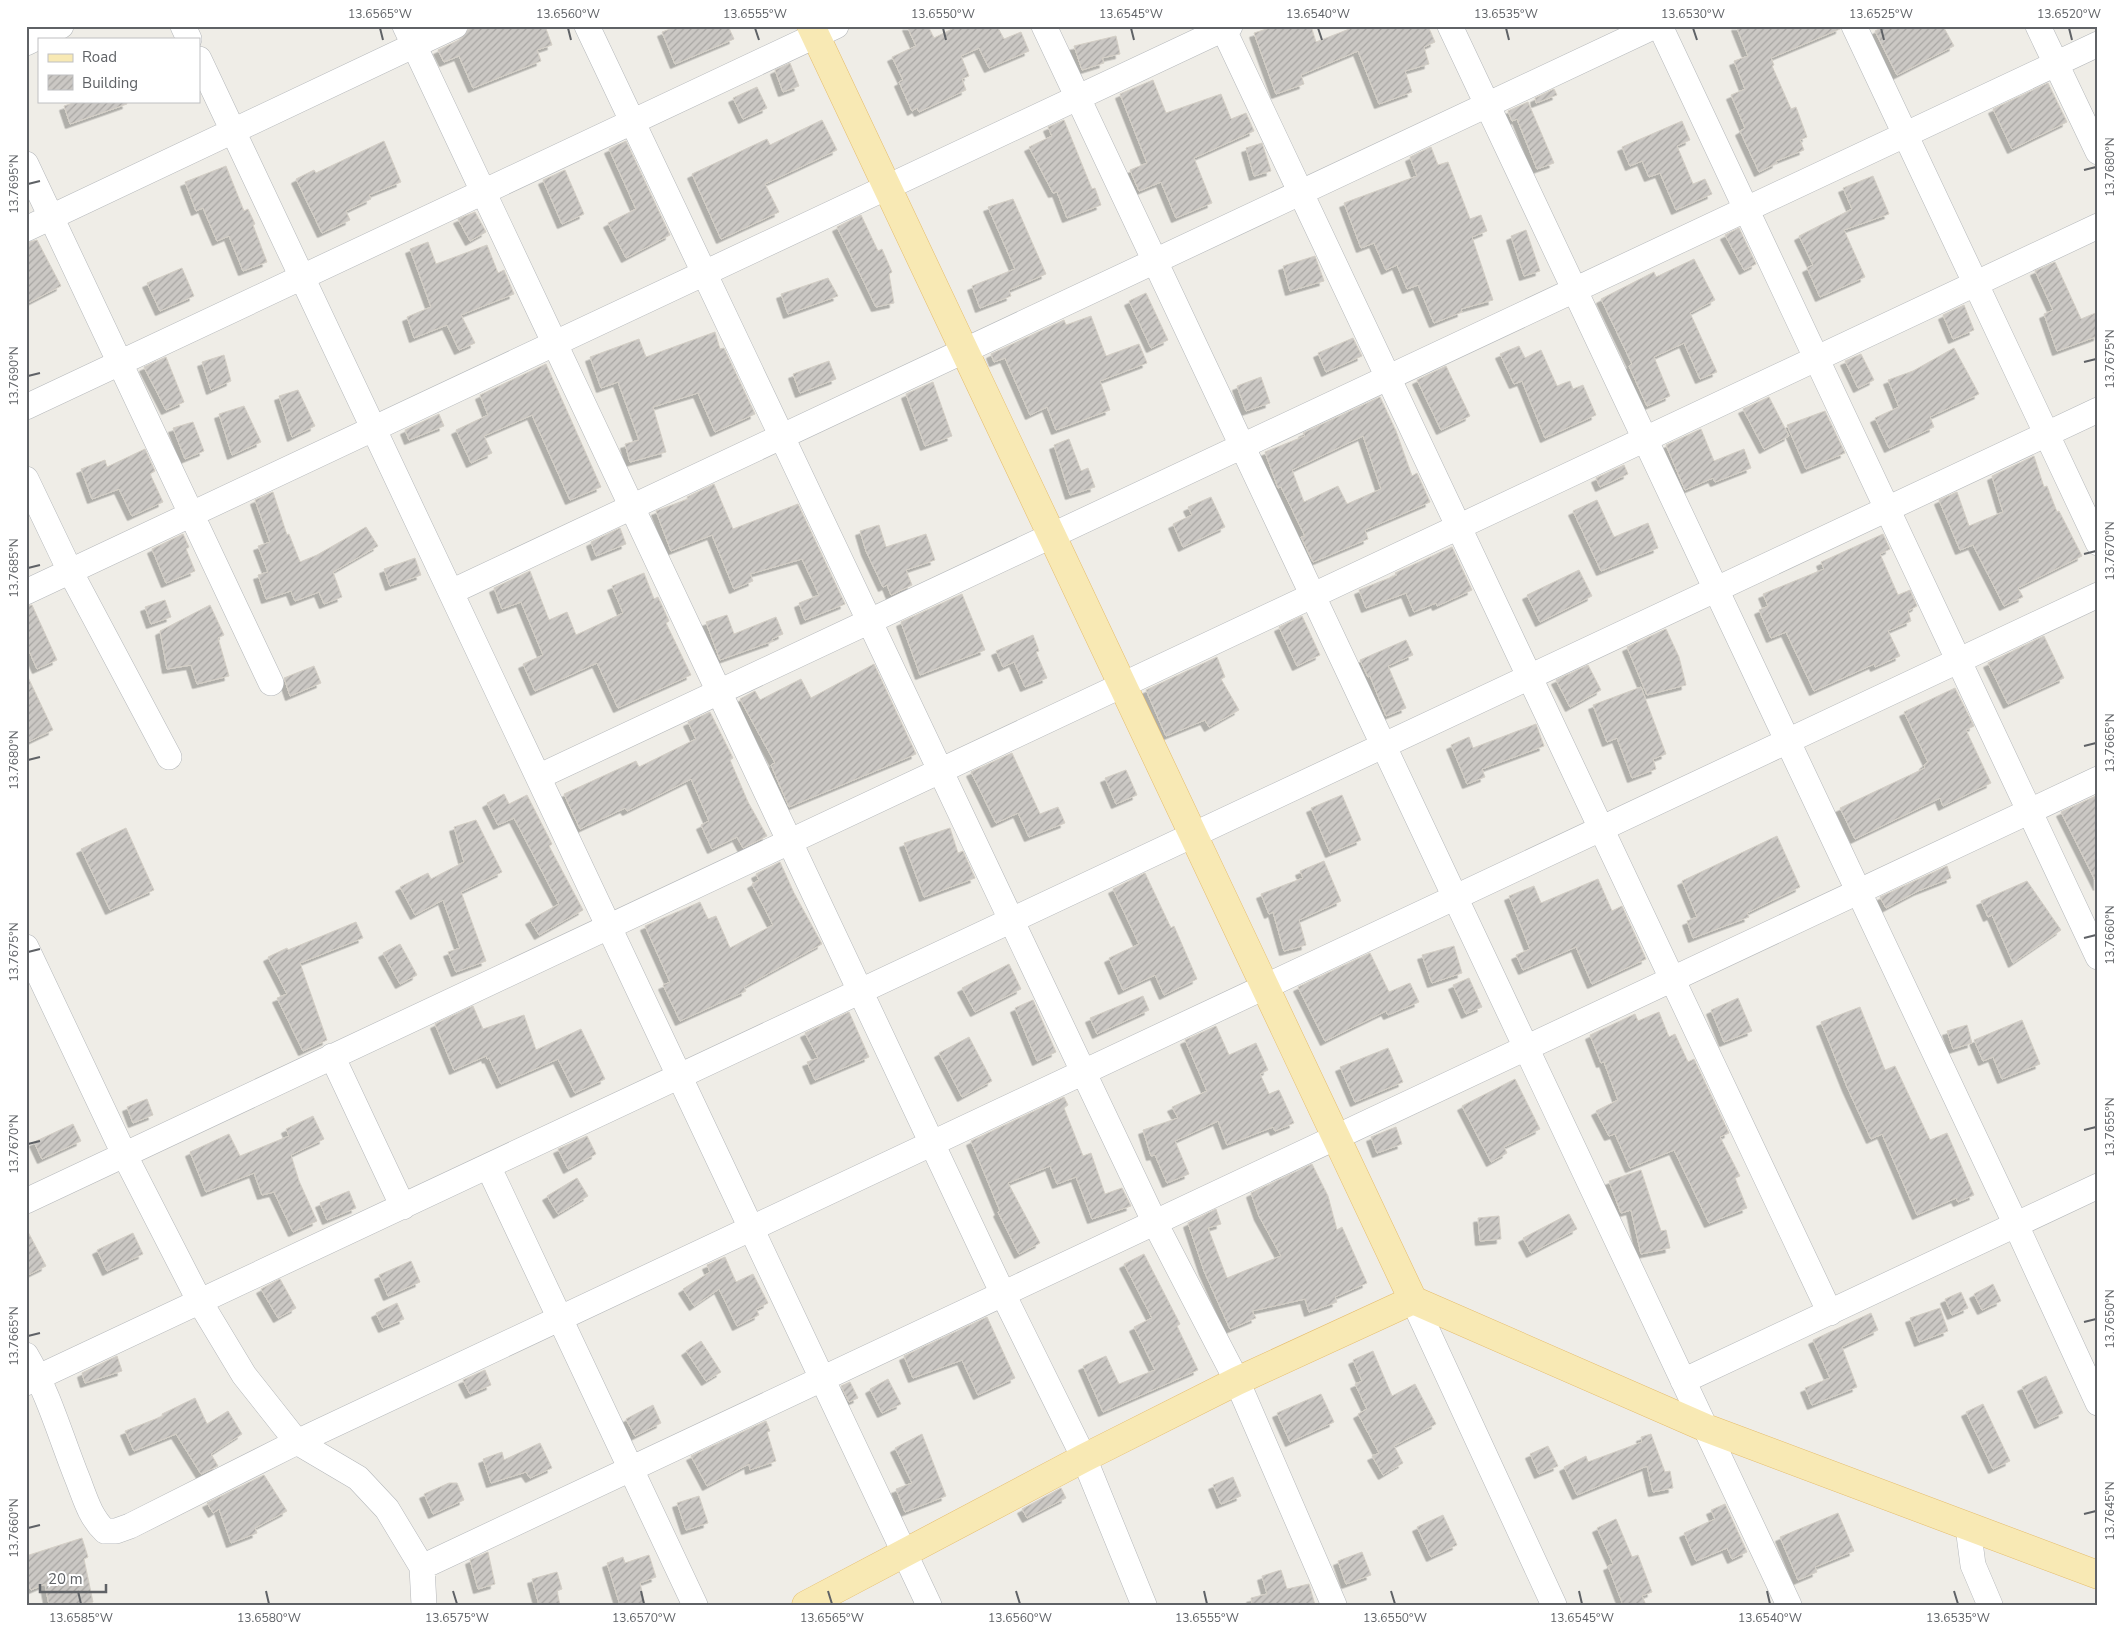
<svg xmlns="http://www.w3.org/2000/svg" width="2124" height="1631" font-family="'Nunito Sans',sans-serif">
<defs>
<pattern id="building-hatch" width="6" height="6" patternUnits="userSpaceOnUse" patternTransform="scale(1.25)"><rect width="6" height="6" fill="#cbc8c4"/><path d="M-1 1l2-2M0 6l6-6M5 7l2-2" fill="none" stroke="#a8a6a3"/></pattern>
<filter id="shadow"><feDropShadow dx="-4.5" dy="4.5" stdDeviation="0" flood-color="#0004"/></filter>
</defs>
<rect width="100%" height="100%" fill="#efede7"/>
<path fill="url(#building-hatch)" stroke="#d4cfc6" fill-rule="evenodd" filter="url(#shadow)" d="M477,26H545L552,45L537,50L541,61L473,88L459,56L444,62L438,50L461,39L468,30Z
M678,26H728L734,39L675,64L662,32Z
M907,26H928L934,38L958,26H997L1004,39L1021,32L1029,51L989,68L979,48L961,56L969,76L962,79L966,90L919,112L917,108L912,111L899,82L903,80L892,57L916,46Z
M1276,26H1311L1316,42L1357,26H1428L1435,42L1424,47L1429,64L1405,71L1412,92L1379,104L1358,51L1301,75L1304,84L1276,94L1254,33Z
M1736,26H1840V29L1771,58L1774,65L1772,66L1791,109L1796,107L1807,137L1800,140L1804,150L1776,161L1777,163L1759,172L1740,131L1745,128L1731,95L1745,89L1734,61L1748,56Z
M1885,26H1943L1954,46L1897,75L1875,31Z
M1116,36L1120,54L1102,58L1104,63L1082,70L1074,46Z
M790,63L799,86L783,92L775,70Z
M1153,80L1166,113L1221,94L1231,119L1246,113L1254,131L1194,158L1212,203L1176,218L1161,182L1139,191L1130,170L1147,163L1120,94Z
M2048,83L2067,122L2012,149L1993,109Z
M757,87L767,108L743,119L733,98Z
M1554,89L1557,95L1536,103L1535,98Z
M79,101H126L127,104L70,124L64,106Z
M1528,102L1554,163L1537,169L1517,119L1512,121L1508,111Z
M822,120L837,150L765,184L779,212L721,239L692,174L767,139L770,145Z
M1064,120L1092,189L1095,188L1101,205L1067,218L1057,192L1053,193L1029,147L1052,136L1048,127Z
M1682,121L1690,140L1677,146L1693,184L1705,179L1712,194L1676,210L1660,173L1649,177L1642,161L1630,166L1622,147Z
M384,141L401,182L369,195L371,199L346,211L350,220L322,233L296,179L314,170L316,173Z
M626,141L670,235L626,258L608,223L636,209L609,149Z
M1262,143L1271,171L1254,176L1246,148Z
M1431,147L1438,165L1448,162L1470,219L1481,215L1487,231L1472,237L1493,300L1461,309L1462,312L1434,323L1418,285L1407,289L1397,265L1386,270L1374,243L1361,248L1344,203L1417,176L1410,157Z
M226,166L244,211L248,209L255,224L253,225L267,262L243,271L229,236L217,241L203,208L196,211L185,182Z
M565,170L584,214L562,224L543,180Z
M1873,176L1889,214L1844,230L1865,277L1820,297L1807,268L1813,265L1799,236L1852,209L1843,188Z
M1013,199L1046,274L1009,290L1011,296L980,308L972,286L1015,269L988,207Z
M475,212L486,232L470,241L458,219Z
M861,215L878,251L882,249L892,272L889,274L894,303L876,307L837,227Z
M1739,228L1756,264L1744,270L1725,235Z
M1526,230L1540,271L1524,276L1511,236Z
M37,240L61,286L26,304V243Z
M428,242L436,264L487,245L498,273L504,270L514,294L461,315L475,343L459,350L447,325L414,338L407,317L431,307L410,249Z
M1315,256L1324,281L1290,291L1283,266Z
M1694,259L1715,300L1690,313L1717,372L1700,379L1684,343L1654,357L1670,396L1647,406L1629,366L1632,364L1601,299L1654,272L1656,277Z
M2055,262L2081,319L2098,312V336L2057,351L2044,314L2053,310L2035,271Z
M182,268L194,296L160,311L147,283Z
M828,278L838,296L788,314L781,294Z
M1146,293L1168,340L1151,348L1129,301Z
M1964,305L1974,330L1953,339L1943,315Z
M1091,316L1106,356L1139,344L1147,363L1100,381L1110,410L1056,430L1047,407L1030,415L1005,358L994,362L991,354L1064,320L1066,325Z
M715,332L720,349L724,348L755,414L715,432L698,393L653,407L666,452L630,462L625,444L639,440L618,382L601,388L590,357L639,339L646,357Z
M1353,338L1362,356L1326,372L1318,353Z
M1519,346L1525,358L1541,350L1557,386L1570,381L1573,389L1583,385L1596,415L1545,438L1522,381L1514,384L1500,354Z
M1954,348L1979,394L1930,417L1934,427L1889,448L1875,418L1899,407L1888,380L1913,371Z
M1861,354L1874,380L1858,388L1845,361Z
M224,355L231,381L211,390L202,362Z
M166,357L184,402L166,410L144,367Z
M829,361L836,379L800,393L793,374Z
M546,364L601,487L570,500L532,415L484,436L492,453L471,463L456,430L488,415L480,395Z
M1446,366L1470,416L1441,430L1417,380Z
M1261,377L1270,403L1246,411L1237,386Z
M933,382L952,436L925,446L906,394Z
M298,390L315,426L292,437L279,396Z
M1380,397L1396,431L1412,476L1417,473L1430,502L1365,530L1368,539L1313,562L1301,537L1305,536L1281,487L1278,488L1265,452L1305,436L1303,433ZM1363,436L1381,489L1347,504L1338,486L1304,502L1292,470Z
M1769,397L1789,436L1764,449L1743,409Z
M244,406L261,442L232,455L219,414Z
M1825,411L1845,453L1806,469L1787,425Z
M439,414L444,426L409,440L405,430Z
M193,422L204,451L185,459L173,428Z
M1701,429L1714,461L1744,449L1751,468L1715,482L1713,478L1685,490L1666,445Z
M1069,439L1081,471L1088,468L1095,487L1070,495L1054,445Z
M145,449L155,471L150,474L163,502L132,516L119,489L92,499L81,469L105,460L107,467Z
M2034,456L2044,487L2047,486L2057,512L2059,511L2082,556L2018,588L2023,597L2004,606L1973,545L1960,550L1939,500L1957,492L1969,526L2003,512L1992,476Z
M1624,465L1628,474L1600,487L1596,478Z
M714,484L733,529L798,504L845,604L805,620L799,603L819,595L802,559L750,574L753,581L734,589L712,535L671,551L656,511L688,499L687,497Z
M273,492L287,535L289,534L300,562L317,555L366,527L378,546L333,572L342,597L324,604L319,592L295,601L291,591L266,599L258,575L268,572L258,546L270,542L255,500Z
M1211,497L1225,527L1183,547L1173,524L1192,515L1188,507Z
M1597,500L1614,537L1648,523L1658,548L1601,571L1573,511Z
M879,525L886,547L926,534L935,560L906,570L912,585L891,595L887,585L883,587L866,551L860,531Z
M620,528L626,544L596,556L591,542Z
M183,534L189,547L186,549L195,571L166,583L152,549Z
M1883,534L1890,549L1880,554L1898,595L1910,590L1917,606L1908,611L1911,621L1888,631L1900,656L1875,667L1874,664L1814,691L1786,632L1771,638L1759,610L1768,606L1763,594L1824,569L1821,562Z
M1452,547L1472,590L1437,606L1436,603L1414,612L1406,593L1366,608L1359,590L1397,575L1395,573Z
M415,558L421,575L390,586L384,569Z
M1579,570L1592,596L1540,622L1527,595Z
M530,571L549,620L567,612L576,635L623,613L612,586L644,573L654,599L658,597L669,621L666,623L691,675L618,708L597,663L535,691L523,664L543,655L521,602L502,609L494,588Z
M962,594L985,650L920,675L901,622Z
M165,600L171,617L151,624L145,607Z
M32,605L57,660L37,669L26,644V606Z
M210,605L224,635L218,638L229,676L197,684L191,665L167,669L160,631Z
M727,615L734,634L776,617L783,634L772,639L773,641L720,660L706,622Z
M1302,616L1320,655L1297,666L1279,627Z
M1666,629L1679,657L1686,685L1647,695L1627,647Z
M1033,635L1039,651L1036,652L1047,678L1025,687L1014,662L1003,667L996,651Z
M2044,636L2064,678L2008,704L1988,663Z
M1406,640L1413,655L1388,666L1406,708L1386,716L1370,676L1368,677L1360,660Z
M1217,657L1225,677L1221,679L1239,710L1209,727L1205,720L1166,736L1146,690Z
M874,664L916,754L789,807L771,765L775,763L740,699L755,691L760,700L801,679L811,698Z
M1588,665L1601,690L1570,707L1556,680Z
M314,666L321,683L290,696L284,678Z
M26,673L53,730L26,743Z
M1641,687L1666,754L1653,759L1656,769L1632,778L1617,738L1607,742L1593,705Z
M1955,688L1974,726L1966,730L1991,783L1943,806L1940,798L1855,839L1840,808L1925,768L1924,765L1928,762L1904,712Z
M710,712L733,758L730,760L748,802L767,836L743,848L737,837L712,849L701,825L709,821L691,779L627,811L625,808L580,829L564,794L636,761L639,767L696,739L688,722Z
M1536,724L1544,746L1482,769L1485,777L1467,784L1451,745L1469,737L1473,748Z
M1012,753L1040,814L1058,807L1065,823L1029,837L1018,813L996,823L971,772Z
M1126,770L1137,795L1116,804L1105,778Z
M504,794L509,804L527,795L552,844L549,846L583,910L539,935L530,920L559,904L514,818L498,825L487,803Z
M1342,795L1361,840L1330,853L1311,808Z
M2098,795V886L2061,812Z
M476,820L502,872L461,892L486,961L456,972L448,952L460,948L443,900L415,915L400,887L428,873L431,879L464,862L454,827Z
M126,828L154,890L110,910L81,849Z
M950,828L958,853L963,851L975,878L924,897L904,843Z
M1777,836L1800,887L1747,913L1749,917L1693,938L1687,921L1697,917L1682,881Z
M1324,861L1341,901L1299,920L1306,945L1284,951L1273,912L1269,914L1261,894L1303,878L1300,871Z
M780,862L794,893L822,944L744,987L746,991L680,1021L663,985L670,982L645,926L700,902L708,919L716,916L730,948L773,925L752,884L759,880L756,874Z
M1947,866L1951,878L1918,891L1886,908L1880,897Z
M1145,873L1171,928L1174,926L1197,979L1164,995L1155,975L1123,990L1109,958L1139,944L1113,889Z
M1598,879L1612,911L1622,906L1646,959L1592,984L1576,947L1523,970L1516,955L1530,949L1509,896L1534,886L1541,903Z
M2027,881L2061,930L2013,963L1992,915L1988,917L1981,901Z
M356,922L363,938L300,963L327,1040L303,1051L277,998L287,994L268,957L287,948L288,950Z
M400,944L417,975L400,984L383,953Z
M1454,946L1462,973L1432,983L1422,955Z
M1370,953L1389,992L1410,983L1419,1002L1388,1015L1386,1011L1325,1041L1298,987Z
M1009,964L1021,989L975,1012L962,988Z
M1469,978L1482,1007L1466,1014L1453,985Z
M1143,996L1149,1010L1097,1034L1090,1018Z
M1738,998L1752,1031L1724,1042L1711,1010Z
M1033,1000L1056,1052L1037,1061L1015,1008Z
M473,1006L483,1029L524,1015L536,1050L581,1029L605,1079L575,1093L558,1059L501,1084L489,1058L487,1059L486,1056L454,1070L435,1024Z
M1860,1007L1885,1070L1895,1066L1930,1140L1947,1133L1974,1195L1958,1202L1956,1198L1917,1215L1882,1134L1871,1139L1847,1087L1821,1022Z
M849,1012L869,1057L815,1080L807,1062L818,1058L805,1033Z
M1659,1012L1669,1037L1675,1034L1688,1062L1694,1059L1729,1133L1720,1137L1740,1176L1735,1178L1747,1208L1709,1223L1674,1150L1630,1168L1615,1134L1609,1136L1596,1111L1618,1100L1604,1062L1601,1063L1590,1035L1635,1014L1638,1021Z
M2022,1020L2040,1064L2002,1079L1993,1057L1983,1061L1974,1040Z
M1967,1025L1972,1043L1953,1049L1947,1031Z
M1216,1026L1229,1055L1256,1043L1268,1070L1260,1074L1269,1094L1279,1090L1294,1123L1275,1131L1273,1127L1227,1145L1218,1121L1175,1141L1189,1174L1167,1183L1155,1155L1151,1156L1143,1130L1178,1118L1172,1107L1207,1091L1185,1040Z
M969,1037L992,1081L962,1097L939,1053Z
M1388,1048L1403,1082L1355,1102L1340,1067Z
M1515,1079L1540,1129L1504,1147L1507,1153L1491,1162L1462,1106Z
M1064,1097L1068,1105L1064,1108L1083,1156L1091,1153L1105,1194L1122,1188L1131,1206L1092,1219L1076,1177L1057,1184L1050,1166L1008,1183L1040,1243L1019,1254L998,1212L1000,1211L971,1141Z
M147,1099L153,1115L133,1123L127,1107Z
M313,1116L324,1139L291,1155L299,1181L317,1221L293,1232L274,1192L262,1195L254,1173L206,1192L190,1152L229,1134L240,1156L289,1136L286,1129Z
M73,1124L81,1141L42,1159L34,1142Z
M1396,1127L1402,1144L1377,1153L1371,1137Z
M587,1136L596,1154L568,1169L558,1149Z
M1312,1164L1328,1196L1337,1230L1342,1227L1367,1283L1335,1297L1337,1302L1309,1312L1305,1299L1252,1311L1256,1318L1230,1329L1204,1271L1188,1223L1216,1209L1221,1224L1208,1228L1227,1278L1281,1256L1259,1216L1251,1193Z
M1641,1170L1661,1231L1666,1230L1670,1248L1641,1254L1631,1210L1621,1213L1609,1181Z
M577,1178L588,1196L558,1214L547,1196Z
M349,1191L356,1208L327,1220L320,1203Z
M1569,1214L1577,1229L1531,1253L1523,1238Z
M1499,1216L1501,1239L1480,1241L1478,1218Z
M26,1228L46,1266L26,1276Z
M133,1233L143,1254L107,1271L97,1250Z
M1144,1254L1180,1324L1177,1326L1198,1370L1103,1412L1083,1366L1106,1356L1119,1384L1155,1370L1134,1327L1152,1318L1124,1264Z
M725,1257L736,1282L753,1274L768,1303L756,1309L759,1315L737,1326L719,1289L694,1306L683,1289L710,1272L707,1265Z
M411,1261L420,1282L388,1296L379,1275Z
M280,1279L296,1308L278,1318L261,1289Z
M1993,1284L2001,1301L1982,1310L1974,1294Z
M1961,1292L1968,1308L1952,1315L1945,1299Z
M397,1303L404,1319L383,1328L376,1313Z
M1940,1308L1948,1331L1919,1342L1910,1318Z
M1871,1313L1878,1330L1842,1347L1857,1387L1812,1405L1805,1388L1830,1378L1813,1340Z
M987,1317L1015,1378L978,1395L962,1360L913,1378L904,1356Z
M701,1341L721,1372L706,1381L686,1351Z
M1373,1351L1392,1396L1415,1384L1436,1424L1394,1446L1403,1463L1383,1475L1372,1456L1379,1453L1358,1414L1367,1409L1355,1384L1362,1381L1353,1360Z
M117,1356L122,1371L85,1383L82,1373Z
M485,1370L491,1385L470,1394L463,1380Z
M2046,1376L2063,1413L2039,1424L2022,1387Z
M888,1379L901,1404L882,1413L870,1389Z
M850,1382L858,1398L849,1402L841,1386Z
M1321,1394L1334,1422L1290,1442L1277,1413Z
M195,1398L207,1424L228,1411L242,1434L211,1454L218,1466L201,1474L176,1434L134,1451L125,1431L163,1416L162,1414Z
M1983,1404L2010,1461L1993,1469L1966,1412Z
M653,1405L661,1423L635,1436L626,1419Z
M766,1421L770,1431L767,1432L776,1461L750,1470L749,1464L707,1486L691,1456Z
M922,1434L946,1496L905,1512L896,1489L912,1483L895,1448Z
M1651,1434L1665,1472L1670,1471L1673,1488L1653,1492L1647,1466L1577,1495L1564,1467L1586,1456L1588,1462L1642,1442L1641,1437Z
M540,1443L552,1468L530,1478L526,1472L491,1483L483,1459L502,1452L504,1460Z
M1548,1446L1558,1466L1539,1474L1530,1454Z
M264,1475L287,1511L255,1528L257,1533L231,1543L219,1509L213,1513L207,1503Z
M1233,1477L1241,1496L1221,1504L1213,1485Z
M449,1483H457L464,1500L433,1514L424,1494Z
M1061,1488L1066,1498L1027,1518L1022,1509Z
M699,1496L708,1523L686,1530L677,1503Z
M1725,1504L1747,1552L1732,1559L1727,1548L1696,1561L1684,1533L1715,1519L1711,1510Z
M1838,1513L1854,1551L1815,1567L1817,1572L1798,1580L1780,1537Z
M1443,1515L1457,1545L1431,1557L1417,1527Z
M1616,1519L1632,1557L1638,1555L1652,1592L1642,1596L1646,1605H1623L1608,1566L1613,1564L1597,1528Z
M82,1538L88,1557L84,1559L93,1602L77,1605H49L45,1584L31,1590L26,1580V1556Z
M488,1552L495,1584L478,1589L470,1560Z
M1362,1552L1371,1575L1346,1584L1338,1561Z
M649,1555L656,1577L640,1583L645,1605H620L607,1563L623,1557L625,1563Z
M1281,1570L1287,1589L1309,1584L1315,1605H1252L1251,1598L1267,1594L1262,1576Z
M557,1572L562,1589L557,1591L560,1605H539L532,1579Z"/>
<g fill="none" stroke-linecap="round" stroke-linejoin="round">
<defs>
<path id="minor" d="M183,26L189,39
M405,26L1003,1294L1084,1458L1144,1605
M587,26L1155,1223L1237,1381L1334,1605
M1044,26L1789,1605
M1222,26L1830,1313
M1450,26L2016,1225L2098,1403
M1660,26L2098,957
M1854,26L2098,543
M2038,26L2098,152
M26,43L61,26
M199,59L929,1605
M26,164L271,683
M26,229L455,26
M26,407L836,26
M26,479L70,571L169,757
M26,592L1230,26
M451,592L1655,26
M538,777L2098,44
M26,947L124,1154L200,1302L244,1375L297,1442L358,1478L387,1509L422,1567L424,1605
M332,1056L403,1207
M488,1166L695,1605
M26,1201L2098,226
M1413,1300L1554,1605
M26,1355C49,1394 61,1438 78,1480C85,1498 90,1517 105,1531H116L130,1526L297,1442L2098,595
M1683,1381L2098,1186
M26,1383L2098,410
M1968,1527L1973,1565L1990,1605
M422,1567L2098,779"/>
<path id="major" d="M811,26L1413,1300L1706,1428L2098,1575
M806,1605L1084,1458L1237,1381L1413,1300"/>
</defs>
<use href="#minor" stroke="#b4b7ba" stroke-width="26"/>
<use href="#major" stroke="#e5bc6b" stroke-width="29"/>
<use href="#minor" stroke="#fff" stroke-width="25"/>
<use href="#major" stroke="#f8e9b4" stroke-width="28"/>
</g>
<path fill="none" stroke="#5f6266" stroke-width="2" d="M380,28L383,40M568,28L571,40M755,28L759,40M943,28L946,40M1131,28L1134,40M1318,28L1322,40M1506,28L1509,40M1693,28L1697,40M1881,28L1884,40M2069,28L2072,40M2084,170L2096,167M28,184L40,181M2084,362L2096,359M28,376L40,373M2084,554L2096,551M28,568L40,565M2084,746L2096,743M28,760L40,757M2084,938L2096,935M28,952L40,949M2084,1130L2096,1127M28,1144L40,1141M2084,1322L2096,1319M28,1336L40,1333M2084,1514L2096,1511M28,1528L40,1525M78,1591L81,1604M266,1591L269,1604M453,1591L457,1604M641,1591L644,1604M828,1591L832,1604M1016,1591L1020,1604M1204,1591L1207,1604M1391,1591L1395,1604M1579,1591L1582,1604M1767,1591L1770,1604M1954,1591L1958,1604"/>
<rect width="2124" height="1631" fill="none" stroke="#ffffff" stroke-width="55"/>
<rect x="38" y="38" width="162" height="65" fill="#ffffff" stroke="#bfc0c2"/>
<rect x="48" y="54" width="25" height="8" fill="#f8e9b4" stroke="#bfc0c2"/>
<text x="82" y="62" font-size="15" fill="#5f6266">Road</text>
<rect x="48" y="75" width="25" height="15" fill="url(#building-hatch)" stroke="#bfc0c2"/>
<text x="82" y="88" font-size="15" fill="#5f6266">Building</text>
<path d="M40 1584v8h66v-8" fill="none" stroke="#5f6266" stroke-width="2.5"/>
<text x="48" y="1584" font-size="15" fill="#5f6266" stroke="#ffffff" stroke-width="4" paint-order="stroke">20 m</text>
<rect x="28" y="28" width="2068" height="1576" fill="none" stroke="#5f6266" stroke-width="2"/>
<g font-size="12" text-anchor="middle" fill="#5f6266">
<text x="380" y="18">13.6565°W</text>
<text x="568" y="18">13.6560°W</text>
<text x="755" y="18">13.6555°W</text>
<text x="943" y="18">13.6550°W</text>
<text x="1131" y="18">13.6545°W</text>
<text x="1318" y="18">13.6540°W</text>
<text x="1506" y="18">13.6535°W</text>
<text x="1693" y="18">13.6530°W</text>
<text x="1881" y="18">13.6525°W</text>
<text x="2069" y="18">13.6520°W</text>
<text transform="translate(2110 167) rotate(-90)" y="4">13.7680°N</text>
<text transform="translate(14 184) rotate(-90)" y="4">13.7695°N</text>
<text transform="translate(2110 359) rotate(-90)" y="4">13.7675°N</text>
<text transform="translate(14 376) rotate(-90)" y="4">13.7690°N</text>
<text transform="translate(2110 551) rotate(-90)" y="4">13.7670°N</text>
<text transform="translate(14 568) rotate(-90)" y="4">13.7685°N</text>
<text transform="translate(2110 743) rotate(-90)" y="4">13.7665°N</text>
<text transform="translate(14 760) rotate(-90)" y="4">13.7680°N</text>
<text transform="translate(2110 935) rotate(-90)" y="4">13.7660°N</text>
<text transform="translate(14 952) rotate(-90)" y="4">13.7675°N</text>
<text transform="translate(2110 1127) rotate(-90)" y="4">13.7655°N</text>
<text transform="translate(14 1144) rotate(-90)" y="4">13.7670°N</text>
<text transform="translate(2110 1319) rotate(-90)" y="4">13.7650°N</text>
<text transform="translate(14 1336) rotate(-90)" y="4">13.7665°N</text>
<text transform="translate(2110 1511) rotate(-90)" y="4">13.7645°N</text>
<text transform="translate(14 1528) rotate(-90)" y="4">13.7660°N</text>
<text x="81" y="1622">13.6585°W</text>
<text x="269" y="1622">13.6580°W</text>
<text x="457" y="1622">13.6575°W</text>
<text x="644" y="1622">13.6570°W</text>
<text x="832" y="1622">13.6565°W</text>
<text x="1020" y="1622">13.6560°W</text>
<text x="1207" y="1622">13.6555°W</text>
<text x="1395" y="1622">13.6550°W</text>
<text x="1582" y="1622">13.6545°W</text>
<text x="1770" y="1622">13.6540°W</text>
<text x="1958" y="1622">13.6535°W</text>
</g>
</svg>
